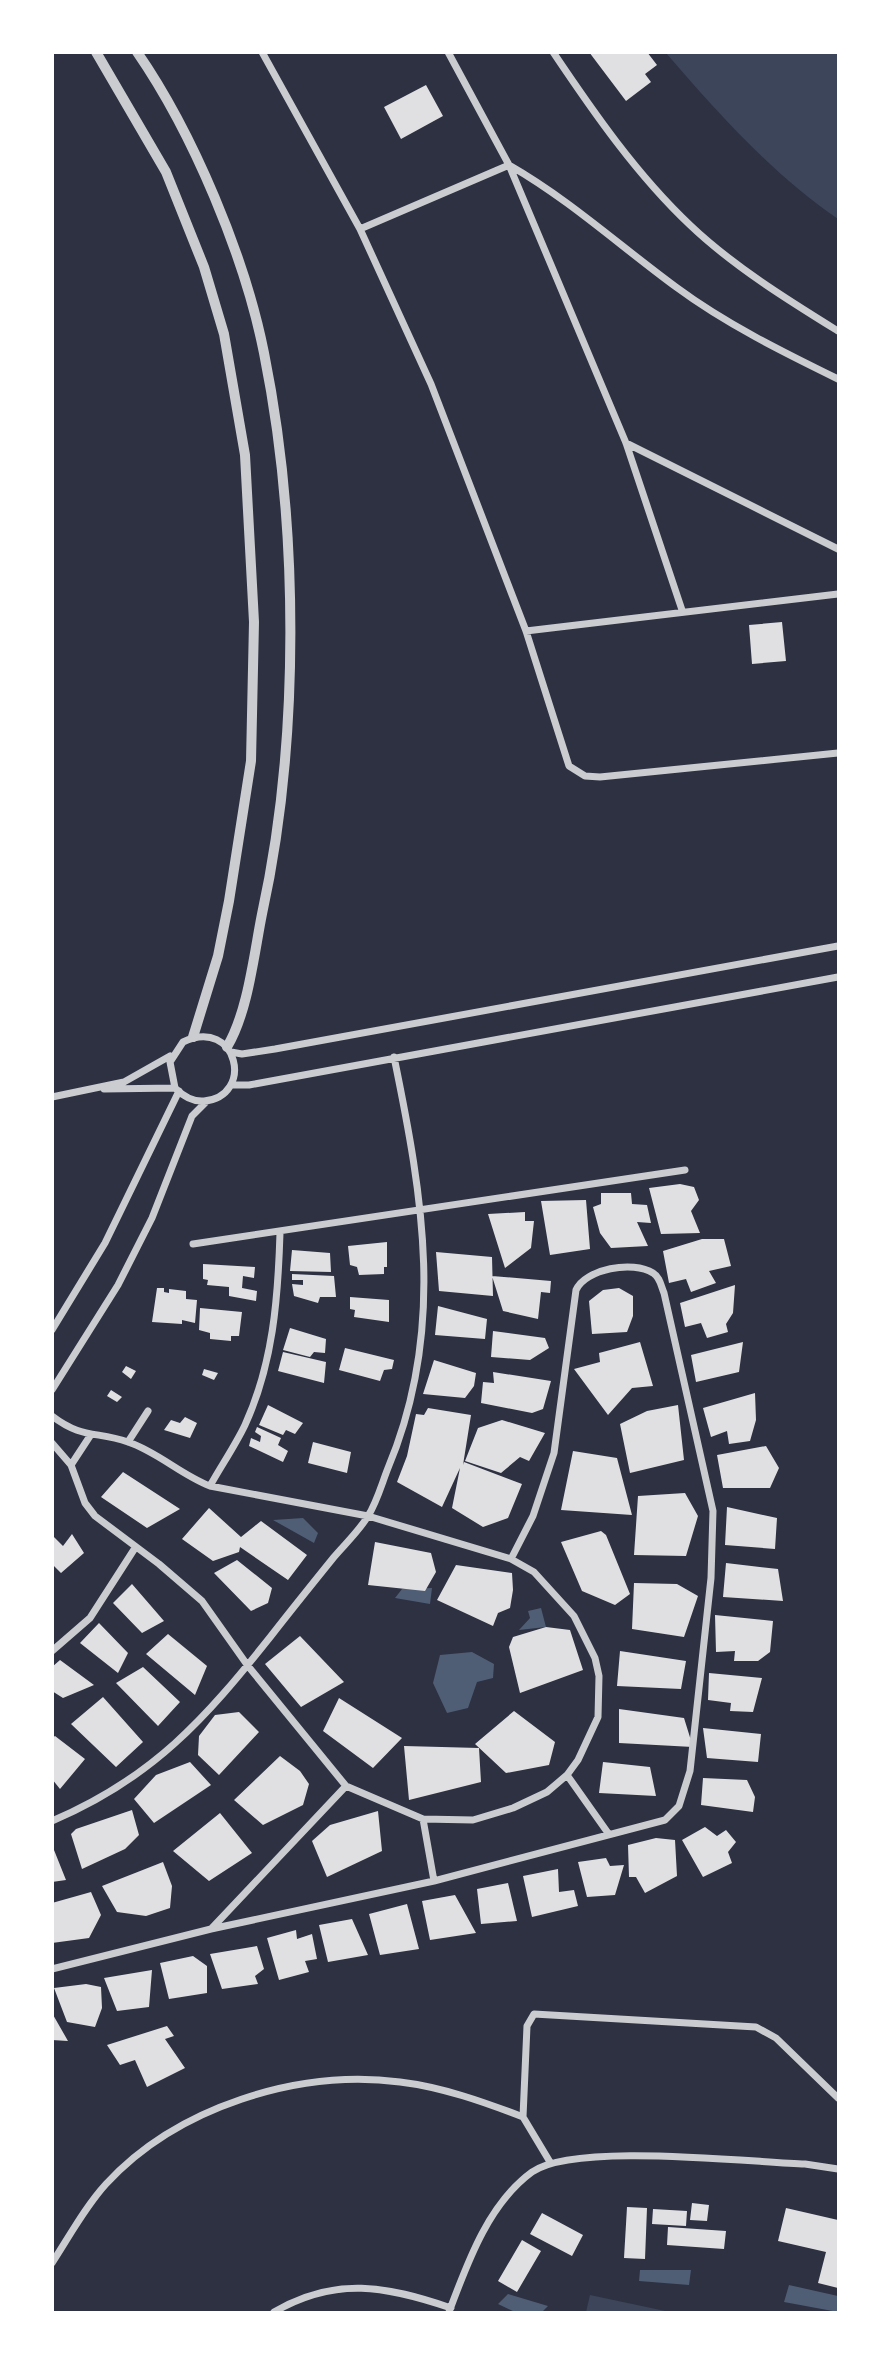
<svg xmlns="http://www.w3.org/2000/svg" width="891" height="2365" font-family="Poppins,sans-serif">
<rect width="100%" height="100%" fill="#2d3142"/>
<path fill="#3c4559" d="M666,53H838V219C773,175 717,112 666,53Z
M590,2295L670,2312H586Z"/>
<path fill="#4f5d75" d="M303,1518L318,1533L314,1543L273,1520Z
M432,1588L430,1604L395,1598L402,1589Z
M541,1608L546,1627L519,1630L530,1618L528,1611Z
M472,1652L494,1664L493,1678L477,1682L468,1708L447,1713L433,1683L440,1655Z
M640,2270H691L689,2285L639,2281Z
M789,2285L838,2296V2312L784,2302Z
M508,2294L548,2306L542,2312H515L498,2304Z"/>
<path fill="#e0e0e3" d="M589,52H647L657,65L645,74L651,82L626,101Z
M426,85L443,116L401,139L384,107Z
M782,622L786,661L752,664L749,625Z
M680,1184L694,1187L699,1200L691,1211L700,1233L661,1234L649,1188Z
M601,1193H631L632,1204L647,1205L651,1223L637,1222L648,1246L611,1248L600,1233L593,1207L601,1204Z
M586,1200L590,1249L550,1255L541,1201Z
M525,1212V1221H534L531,1248L505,1268L488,1214Z
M702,1239H724L731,1266L709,1271L716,1283L691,1292L686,1279L669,1283L663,1251Z
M387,1242V1267H384V1274L359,1275L357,1267L350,1265L348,1246Z
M292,1250L330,1253L331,1272L290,1271Z
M436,1252L492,1257L493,1296L439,1291Z
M203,1264L255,1267L254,1278L243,1276L242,1288L257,1291L256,1301L229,1296V1287L207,1285L208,1280L203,1279Z
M292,1274L334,1276L336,1297H320L318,1303L294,1296L292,1284L303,1285V1280H292Z
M492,1276L551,1281L550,1293L541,1292L538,1319L503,1311Z
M735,1285L733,1313L726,1324L728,1332L707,1338L701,1323L685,1327L680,1303Z
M157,1288H164V1292L169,1293V1289L186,1291V1299L197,1300L195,1323L182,1320V1324L152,1322Z
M619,1288L633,1296V1316L627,1332L592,1334L589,1301L603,1290Z
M350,1297L389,1300V1322L354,1317L355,1310L350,1309Z
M438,1306L487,1319L485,1339L435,1335Z
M200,1308L242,1312L239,1336H231V1341L210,1339V1333L199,1330Z
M290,1328L326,1339L325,1353L314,1352L310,1357L283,1350Z
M493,1331L545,1338L549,1348L530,1360L491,1357Z
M640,1342L653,1386L632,1388L608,1415L574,1369L600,1362L599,1353Z
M743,1342L739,1372L696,1382L691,1355Z
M345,1348L394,1360L392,1369L384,1370L380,1381L339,1370Z
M283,1352L326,1362L324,1383L278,1371Z
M434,1360L476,1373L474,1386L465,1398L423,1394Z
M126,1366L136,1371L131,1379L122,1372Z
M204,1369L218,1373L214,1380L202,1375Z
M493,1372L551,1381L543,1409L532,1413L481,1403L483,1382L494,1383Z
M111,1390L122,1397L117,1402L107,1396Z
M755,1393L756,1420L750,1441L729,1444L727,1431L711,1437L703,1408Z
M268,1405L303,1423L295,1434L286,1430L283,1435L259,1425Z
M678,1405L684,1460L630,1473L620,1424L647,1411Z
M428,1408L471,1415L463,1465L464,1462L522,1484L508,1518L483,1527L452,1508L460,1468L442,1507L397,1482L407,1456L416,1414L424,1415Z
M185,1417L197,1423L190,1438L164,1430L171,1420L180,1423Z
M502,1420L545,1433L529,1461L520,1457L501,1473L465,1461L478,1428Z
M257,1427L281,1438L278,1445L288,1451L283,1462L249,1446L251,1438L260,1442L261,1436L255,1432Z
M313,1442L351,1452L347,1473L308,1463Z
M766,1446L779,1468L770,1488H723L717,1455Z
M573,1451L617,1458L632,1515L561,1510Z
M123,1472L180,1509L147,1528L101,1497Z
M685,1493L698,1516L686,1556L634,1555L638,1496Z
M727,1507L777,1518L775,1549L725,1545Z
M209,1508L241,1537L261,1521L307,1555L288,1580L240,1547L239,1552L213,1561L182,1539Z
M601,1531L606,1535L630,1594L615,1605L582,1591L561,1542Z
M72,1534L84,1553L61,1573L52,1564V1535L63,1546Z
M375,1542L431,1553L436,1572L425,1591L368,1585Z
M237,1560L272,1588L268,1603L251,1611L214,1573Z
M726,1563L778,1569L783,1601L723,1597Z
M456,1565L512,1573L513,1590L510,1608L498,1613L493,1626L437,1600Z
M634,1583L677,1584L698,1596L684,1637L632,1629Z
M132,1584L164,1621L142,1633L113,1603Z
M715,1615L773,1621L770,1652L758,1661H734L735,1651L716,1652Z
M99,1623L128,1653L118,1673L80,1643Z
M546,1627L570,1630L583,1670L520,1693L509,1647L513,1637Z
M168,1634L207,1666L195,1695L146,1654Z
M300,1636L344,1682L301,1707L265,1664Z
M620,1651L686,1661L681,1689L617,1686Z
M60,1660L94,1685L63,1698L52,1691V1667Z
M143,1667L180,1702L158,1726L116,1683Z
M709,1673L762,1678L753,1712L730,1711L731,1703L708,1700Z
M103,1697L143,1742L116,1767L71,1724Z
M339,1698L402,1738L373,1768L323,1731Z
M619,1709L684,1718L693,1747L619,1743Z
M514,1711L555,1742L549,1765L506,1773L475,1744Z
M239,1712L259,1732L219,1775L198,1755L199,1736L215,1715Z
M703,1728L761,1734L758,1762L707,1758Z
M55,1736L85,1759L60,1789L52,1779V1738Z
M404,1746L479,1748L481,1782L409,1800Z
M280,1756L300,1771L309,1784L303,1805L263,1825L234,1800Z
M190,1762L211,1785L154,1823L134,1799L156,1775Z
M603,1762L650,1767L656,1796L599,1793Z
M703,1778L747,1780L755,1797L753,1812L701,1805Z
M132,1810L139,1835L125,1849L82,1869L71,1834L76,1829Z
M378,1811L382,1851L327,1877L312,1841L330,1825Z
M220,1813L252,1853L209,1881L173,1851Z
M705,1827L717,1836L726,1830L736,1842L728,1852L732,1863L703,1877L682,1840Z
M656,1838L675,1840L677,1876L645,1893L636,1877H629L628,1845Z
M52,1845L66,1880L52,1882Z
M606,1858L610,1866L624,1865L615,1895L587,1897L578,1862Z
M163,1862L172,1886L170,1908L146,1916L117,1912L102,1886Z
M558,1869L559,1892L574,1890L578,1906L532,1917L523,1876Z
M508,1883L517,1921L481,1924L477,1889Z
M91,1892L101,1915L89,1938L52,1943V1903Z
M455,1895L476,1933L430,1940L422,1901Z
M407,1904L419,1949L380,1955L369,1914Z
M352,1919L368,1955L328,1962L319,1925Z
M296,1930L297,1939L312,1934L317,1959L305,1961L309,1972L279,1980L267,1938Z
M257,1946L264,1969L255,1976L258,1984L222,1989L210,1954Z
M193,1956L207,1966V1993L169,1999L160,1963Z
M152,1970L149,2007L117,2011L104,1978Z
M86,1984L101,1987L102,2008L95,2027L67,2022L54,1988Z
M52,2013L68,2041L52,2040Z
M167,2026L174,2036L165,2039L185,2068L147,2087L135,2060L120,2065L107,2045Z
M692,2203L709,2205L707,2221L690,2220Z
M627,2207L647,2208L645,2259L624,2258Z
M786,2208L838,2220V2288L818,2283L826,2252L778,2241Z
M653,2209L687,2211L686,2226L652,2224Z
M542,2213L583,2235L572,2256L530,2234Z
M668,2227L726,2231L724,2249L667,2245Z
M522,2240L541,2251L517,2292L498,2281Z"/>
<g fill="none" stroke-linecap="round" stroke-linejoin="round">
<path stroke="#caccd0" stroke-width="7" d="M262,52L360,229L431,384L526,631L569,766L585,776L600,777L838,753
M448,52L509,165L626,443L682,610
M553,52C594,113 637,175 690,225C733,266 788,300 838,331
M360,229L509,165C570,200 620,246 676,287C726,324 783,352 838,379
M626,443L838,549
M526,631L838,594
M231,1052L242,1054L275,1049L838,946
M231,1085H249L838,977
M104,1089L175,1088C183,1096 192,1102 204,1101C255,1097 238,1016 183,1042L170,1062L175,1088
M52,1097L124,1082L170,1056
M193,1244L685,1170
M52,1330L105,1243L179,1091
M52,1390L118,1285L152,1218L192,1116L207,1101
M52,1416C82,1439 96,1431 128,1442C158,1452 181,1475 210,1486L368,1516L511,1559L534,1572L574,1616L595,1658L599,1676L598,1717L578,1760L567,1775L547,1792L513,1808L473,1820L423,1819L346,1786L248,1666L202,1601L159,1564L95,1516L85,1503L71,1465L52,1443
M128,1442L148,1411
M71,1465L90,1436
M210,1486C221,1466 235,1446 245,1425C273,1364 278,1299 280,1233
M52,1651L90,1618L135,1548
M567,1775L608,1833
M423,1819L434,1881
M52,1821C153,1778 205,1719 271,1636C292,1609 313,1583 334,1557C345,1544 359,1531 368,1516C377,1502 382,1483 388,1468C446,1330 423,1198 394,1057
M212,1928L346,1786
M52,1969L211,1929L434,1881L665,1820L679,1806L690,1771L711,1578L713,1511L664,1293C661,1286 660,1277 653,1273C633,1260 585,1269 576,1290L554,1453L533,1516L511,1559
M550,2162L523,2117L527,2026L534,2014L756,2027L776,2038L838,2098
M52,2263C69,2237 85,2207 106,2184C177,2107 298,2069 400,2082C442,2087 484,2102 523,2117
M274,2312C336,2276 386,2286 451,2308
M449,2312C467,2264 488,2204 532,2172C573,2142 748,2162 805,2164L838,2169"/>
<path stroke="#caccd0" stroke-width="10" d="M96,52L166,172L204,267L224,334L245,455L254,622L251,761L229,901L218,956L193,1037
M137,52C193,133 245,257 264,353C299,526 300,741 262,914C254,954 248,1012 227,1047"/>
</g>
<rect width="891" height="2365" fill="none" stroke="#ffffff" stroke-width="108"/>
</svg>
